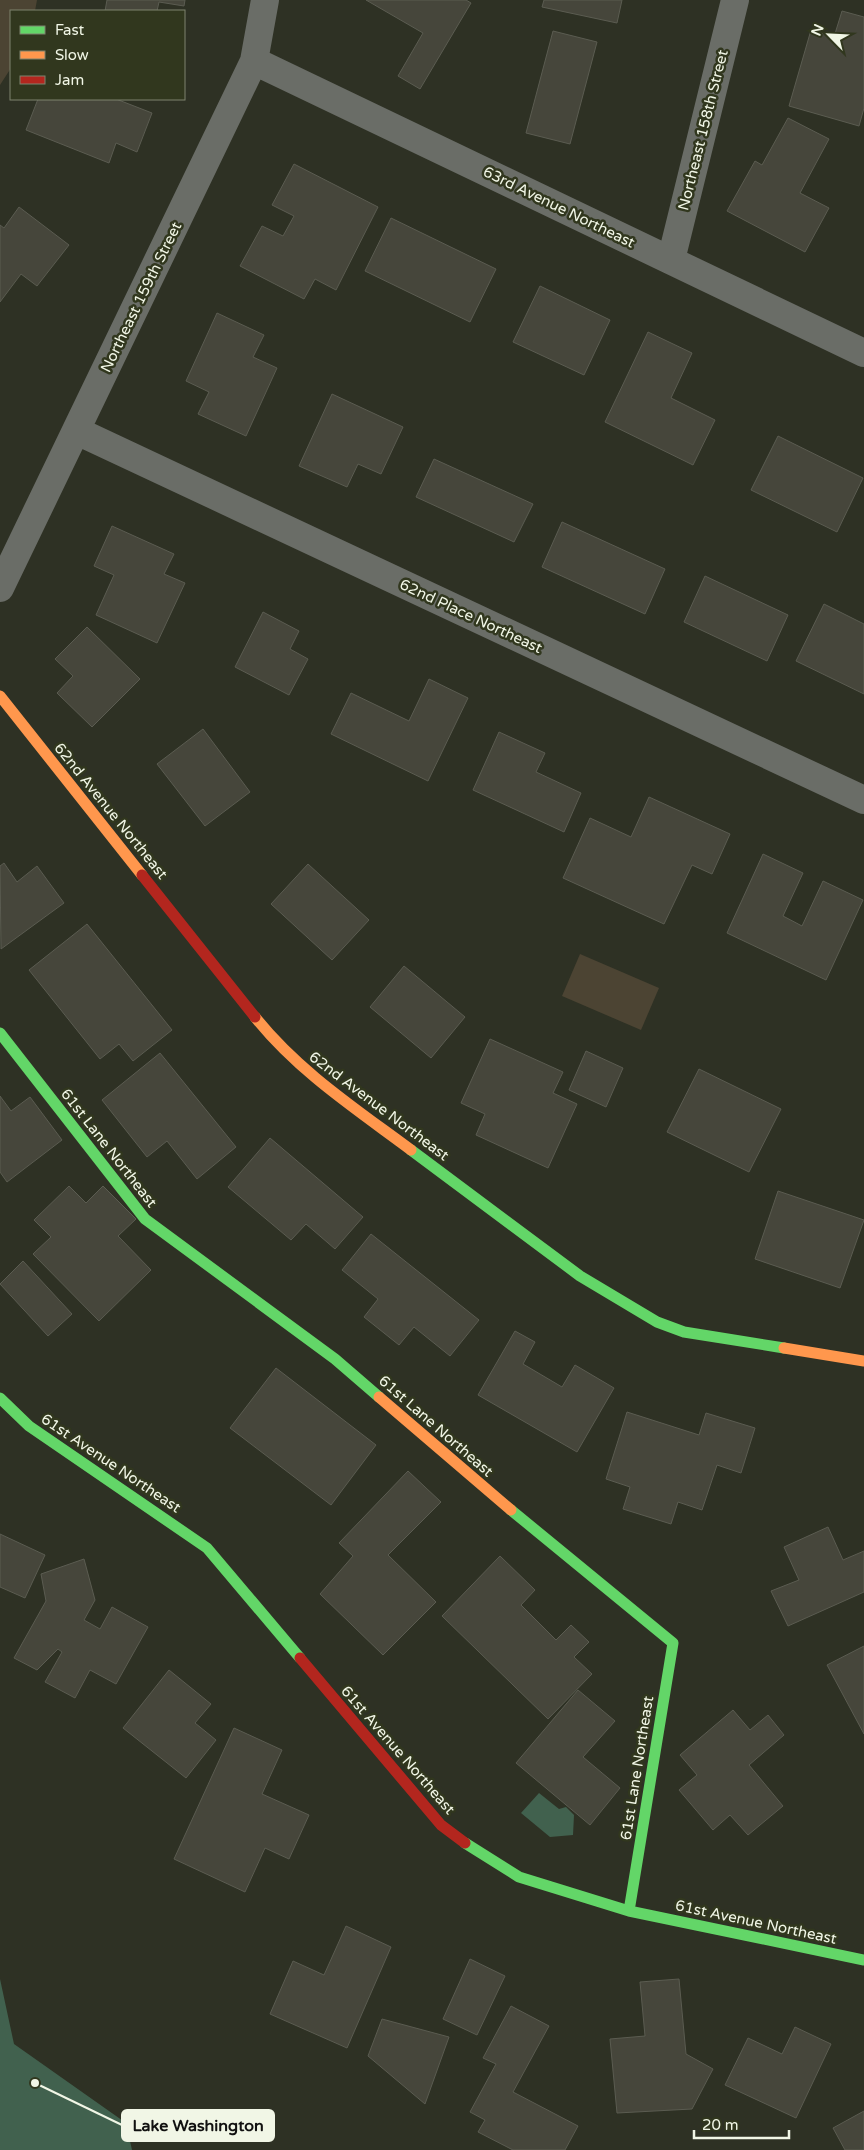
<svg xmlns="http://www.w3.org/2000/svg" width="864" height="2150" font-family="'Varela Round',sans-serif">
<rect width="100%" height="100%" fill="#2e3124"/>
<path fill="#4c4433" d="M0,0H37L35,11H11V68L0,85Z
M580,954L659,988L641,1030L562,996Z"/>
<path fill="#41614e" d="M539,1793L559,1809L566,1807L574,1815L573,1835L550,1837L521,1813Z
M0,1979L14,2044L126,2123L132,2150H0Z"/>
<path fill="#46463b" stroke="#5b5c51" d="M107,0H185L184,6L159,2L157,11H105Z
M366,0H466L471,3L420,89L398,76L423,33Z
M544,0H622L617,23L542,7Z
M842,11L864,17V108L859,126L789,106L811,30L834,37Z
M553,31L597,42L570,144L526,133Z
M38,99H116L152,113L137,152L116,143L109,163L26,130Z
M788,118L829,139L800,193L829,208L805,252L727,211L755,161L762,165Z
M294,164L378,207L336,290L315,279L304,299L240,266L262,226L283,236L294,216L272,205Z
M19,207L69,245L37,286L21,274L0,302V225L4,228Z
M391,218L496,269L470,322L365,271Z
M540,286L610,320L584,375L513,342Z
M217,313L264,335L253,357L277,368L246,436L198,414L209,392L186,381Z
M648,332L692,353L671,398L715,420L693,465L605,422Z
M332,394L403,427L381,474L358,464L347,487L299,466Z
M778,436L863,478L837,532L751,490Z
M434,459L533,504L514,542L416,497Z
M562,522L665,569L645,614L542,567Z
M112,526L174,554L164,574L185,583L157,643L96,615L114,575L94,566Z
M705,576L788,615L767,661L684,622Z
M824,604L864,624V694L796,661Z
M263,612L299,631L290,649L308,659L289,695L235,667Z
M87,627L140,679L92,727L57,693L73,676L55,659Z
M429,679L468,698L428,781L331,734L351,693L409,721Z
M203,729L250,792L205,826L157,764Z
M499,732L545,753L536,772L581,793L564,832L473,790Z
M649,797L730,834L712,874L692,865L664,924L563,878L590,818L631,837Z
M763,854L803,873L783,916L802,926L823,881L863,900L826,980L727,933Z
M4,863L17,882L37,866L64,903L1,949L0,866Z
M308,864L369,920L332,960L271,904Z
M87,924L172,1030L133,1061L119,1044L100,1059L29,970Z
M404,966L465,1017L431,1058L370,1007Z
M490,1039L563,1072L553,1093L577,1104L548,1168L476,1135L485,1114L461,1103Z
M586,1051L623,1068L606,1107L569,1090Z
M160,1053L236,1147L197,1179L167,1141L147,1157L102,1100Z
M699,1069L781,1109L749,1172L667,1132Z
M0,1096L11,1111L30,1097L62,1140L7,1182L0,1172Z
M270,1138L363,1217L335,1249L306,1224L291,1240L228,1187Z
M69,1186L86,1203L103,1186L136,1219L118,1236L151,1270L99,1321L33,1254L51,1237L34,1220Z
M778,1191L864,1220L840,1288L755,1259Z
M371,1234L479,1320L450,1356L414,1327L399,1345L364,1317L378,1299L342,1270Z
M23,1261L72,1314L48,1336L0,1284Z
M515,1331L535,1342L523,1364L562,1387L575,1365L614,1388L577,1452L478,1395Z
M276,1368L376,1445L331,1505L230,1428Z
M627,1412L699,1435L706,1413L755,1428L741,1473L717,1465L702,1510L678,1502L671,1524L623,1509L630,1487L606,1479Z
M408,1471L441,1502L388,1555L436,1602L383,1655L320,1594L353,1556L339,1543Z
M828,1527L843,1560L864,1551V1592L788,1626L771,1591L799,1580L784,1547Z
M0,1534L45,1555L25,1598L0,1587Z
M500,1556L535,1590L521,1605L556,1640L571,1625L589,1642L574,1657L592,1674L548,1719L442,1616Z
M84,1559L95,1600L84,1620L100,1629L112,1607L148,1627L116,1684L90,1670L75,1698L45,1682L62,1652L58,1649L37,1670L14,1658L46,1601L41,1574Z
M864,1646V1734L827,1665Z
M169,1670L211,1704L195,1723L216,1740L186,1778L123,1728Z
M578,1690L615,1721L583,1757L620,1788L590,1825L516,1763Z
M733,1710L750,1730L768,1715L784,1735L749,1765L783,1806L748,1835L730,1815L713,1830L679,1790L697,1775L680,1755Z
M234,1728L282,1750L262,1794L309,1815L289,1859L265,1848L245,1892L174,1859Z
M346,1926L391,1947L347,2048L270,2014L293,1961L324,1975Z
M470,1959L505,1976L477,2035L443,2019Z
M679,1979L686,2054L713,2069L692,2109L617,2113L610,2039L645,2036L640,1982Z
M511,2006L549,2026L513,2092L578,2126L565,2150H513L478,2132L485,2120L470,2112L496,2064L483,2058Z
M382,2019L449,2037L425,2104L368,2056Z
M795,2027L831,2044L796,2118L725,2085L748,2038L782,2054Z
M864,2111V2150H845L833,2128Z"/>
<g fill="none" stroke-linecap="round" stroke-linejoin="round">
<path stroke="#6a6d67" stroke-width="28" d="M254,61L864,353
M671,260L735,0
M77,431L864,800
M0,588L254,61L265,0"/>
<path stroke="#63d668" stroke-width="11" d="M0,1033L145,1219L335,1359L379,1397
M411,1150L580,1276L657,1322L684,1332L784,1348
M0,1398L29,1426L207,1548L300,1658
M511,1510L673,1643L629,1911
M465,1843L519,1877L629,1911L864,1960"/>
<path stroke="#ff974d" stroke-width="11" d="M0,696L142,875
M255,1017C298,1071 356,1109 411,1150
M784,1348L864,1361
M379,1397L511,1510"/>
<path stroke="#b3261e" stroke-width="11" d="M142,875L255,1017
M300,1658L441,1825L465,1843"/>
</g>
<g text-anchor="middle" stroke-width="5" stroke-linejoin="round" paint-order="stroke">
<g font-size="15" fill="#f1f6e6" stroke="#31371e">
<text transform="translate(703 130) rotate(-76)" y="5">Northeast 158th Street</text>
<text transform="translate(559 207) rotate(26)" y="5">63rd Avenue Northeast</text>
<text transform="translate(141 297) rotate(-64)" y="5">Northeast 159th Street</text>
<text transform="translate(471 616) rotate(25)" y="5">62nd Place Northeast</text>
<text transform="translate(111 811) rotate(51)" y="5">62nd Avenue Northeast</text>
<text transform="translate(379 1106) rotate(37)" y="5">62nd Avenue Northeast</text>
<text transform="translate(109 1148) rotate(52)" y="5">61st Lane Northeast</text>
<text transform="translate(436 1426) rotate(41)" y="5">61st Lane Northeast</text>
<text transform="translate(111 1463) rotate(34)" y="5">61st Avenue Northeast</text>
<text transform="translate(398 1750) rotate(49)" y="5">61st Avenue Northeast</text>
<text transform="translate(637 1768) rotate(-81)" y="5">61st Lane Northeast</text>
<text transform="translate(756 1922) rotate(12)" y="5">61st Avenue Northeast</text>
</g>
</g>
<path fill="none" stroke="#f1f6e6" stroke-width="2" d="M35 2083L122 2125"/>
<circle fill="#f1f6e6" stroke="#31371e" stroke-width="2" cx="35" cy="2083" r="5"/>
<rect fill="#f1f6e6" stroke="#f1f6e6" stroke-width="2" x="122" y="2110" width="152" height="31" rx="5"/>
<g font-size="16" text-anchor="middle" font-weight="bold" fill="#111">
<text x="198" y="2131">Lake Washington</text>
</g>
<rect x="10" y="10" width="175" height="90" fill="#31371e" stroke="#7e836e"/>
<rect x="20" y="26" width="25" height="8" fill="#63d668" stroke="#7e836e"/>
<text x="55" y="35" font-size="15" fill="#f1f6e6">Fast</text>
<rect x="20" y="51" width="25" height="8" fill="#ff974d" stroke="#7e836e"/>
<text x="55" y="60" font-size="15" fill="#f1f6e6">Slow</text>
<rect x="20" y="76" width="25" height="8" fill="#b3261e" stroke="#7e836e"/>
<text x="55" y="85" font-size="15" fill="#f1f6e6">Jam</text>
<g transform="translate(829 35) rotate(294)" stroke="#31371e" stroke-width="4" paint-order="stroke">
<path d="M0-4L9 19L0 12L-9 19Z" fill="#f1f6e6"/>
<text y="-8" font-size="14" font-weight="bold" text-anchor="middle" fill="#f1f6e6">N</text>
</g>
<path d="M694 2130v8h95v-8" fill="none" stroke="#f1f6e6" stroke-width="2.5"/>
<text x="702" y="2130" font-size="15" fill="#f1f6e6" stroke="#31371e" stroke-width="4" paint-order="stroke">20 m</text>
</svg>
